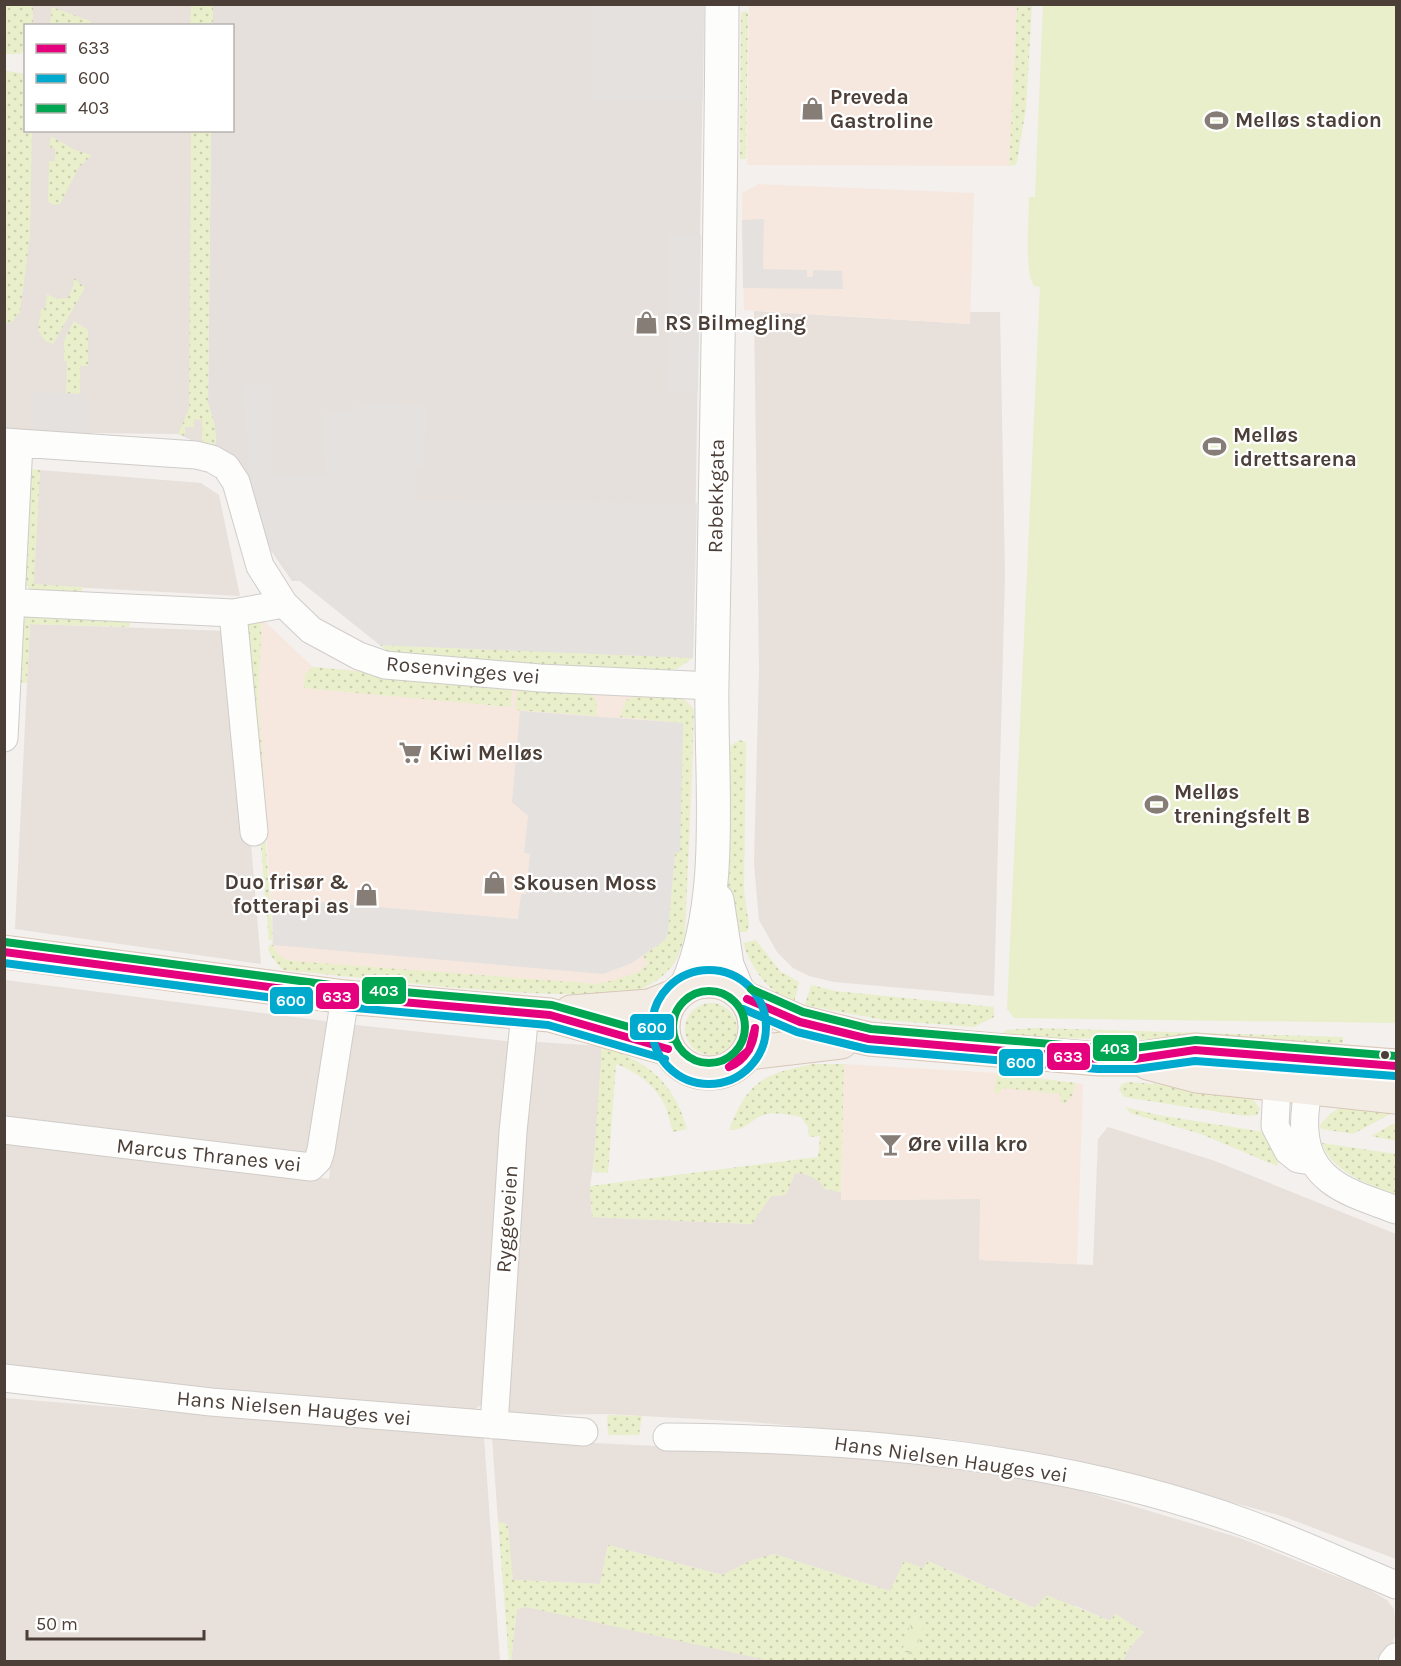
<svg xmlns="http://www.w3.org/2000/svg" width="1401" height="1666" font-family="Karla,sans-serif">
<defs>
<pattern id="grass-dots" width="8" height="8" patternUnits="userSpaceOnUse" patternTransform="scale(1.5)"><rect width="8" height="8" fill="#e9efcb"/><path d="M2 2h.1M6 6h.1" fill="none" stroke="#caceaf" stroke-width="1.8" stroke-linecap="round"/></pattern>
<pattern id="park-crowns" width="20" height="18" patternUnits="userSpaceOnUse" patternTransform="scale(1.5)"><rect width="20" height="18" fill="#e9efcb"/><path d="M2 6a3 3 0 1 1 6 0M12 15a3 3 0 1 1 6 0" fill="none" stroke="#caceaf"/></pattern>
</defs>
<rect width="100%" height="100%" fill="#f3f0ed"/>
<path fill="#e8e0da" d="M33,5H213V25L33,26Z
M5,71L25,74L26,130L211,131L202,445L178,434L5,432Z
M754,311L970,324V312H1000L1005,575L994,996L834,982L809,976L793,968L777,952L759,920L754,864L759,670Z
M40,470L201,483L219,495L240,596L33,585Z
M30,624L228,631L247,796L261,964L15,929Z
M5,980L325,1021L330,1026L315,1148L301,1162L5,1122Z
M346,1024L515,1042L483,1404L472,1411L444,1409L5,1369V1139L329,1179Z
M537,1042L602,1046L597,1140L590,1186L592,1217L751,1224L771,1196L786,1195L795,1173L805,1174L818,1179L825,1189L841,1192V1200L981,1199L980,1260L1093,1265L1098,1139L1108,1127L1215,1161L1396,1234V1559L1282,1516L1067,1458L949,1439L750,1422L607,1414L505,1415L530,1043Z
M4,1398L484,1437L500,1661H5Z
M492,1438L901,1458L1059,1484L1240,1538L1368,1589L1387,1600L1394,1609L1396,1632L1392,1645L1375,1661H1123L1127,1651L1144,1632L1115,1614L1110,1621L1076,1606L1035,1608L928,1561L923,1569L890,1591L774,1554L722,1575L608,1545L600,1584L512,1580L508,1525L498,1521Z
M526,1607L577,1616L775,1661L511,1662L517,1609Z"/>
<path fill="#f7e8df" d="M749,5H1017L1009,166L747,165Z
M759,184L974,193L970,324L744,310L742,193Z
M262,619L313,667L682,698L689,703L694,709L693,759L685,933L678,957L671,968L642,989L568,994L283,970L268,950L273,940L258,699Z
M844,1064L997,1073L1083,1084L1077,1264L979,1260L980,1199L841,1200Z"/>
<path fill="#e6e0dc" d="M213,5H704L693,658L380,645L300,581H292L263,539L214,447L216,441L214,423L208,403L211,131L232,130V26L213,25Z"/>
<path fill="url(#grass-dots)" d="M5,4L33,5V25L26,26L25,50L20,54H5Z
M191,5H213V25H190Z
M1017,5H1032L1026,108L1017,162L1015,165L1009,166Z
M52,7L90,21L92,25L50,24Z
M746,11L748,13L746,159H740L741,13Z
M5,71L25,74L26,130L32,131L30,236L20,312L11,323H5Z
M191,131H211L208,402C212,417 219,432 214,447L202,445V420L194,419V427H185V436L178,434L189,409Z
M51,136L75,150L92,155L79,167L60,204L55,205L48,202L49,161H55V148L49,147Z
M73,277L85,288L53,344L45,341L38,330L41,309H45L47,294L57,299L68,298L74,284Z
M74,321L88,330V366H80V395L66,393L67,361H64V340Z
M31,469L40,470L34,584L83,587L80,595L31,590L26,585Z
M27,615L130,618V627L30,624L27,683H21L23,624Z
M245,618L262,619L258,699L264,778L260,780Z
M380,645L693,658L677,669L646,672L393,656Z
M313,667L512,687L511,707L304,688L305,674Z
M517,687L587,691L596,699L597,716L515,710Z
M639,695L682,698L694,709L685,933C681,958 667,978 643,988C624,996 599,994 579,994C481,994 381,979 283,970C277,963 267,955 269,945H273C277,955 282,959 293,961L598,984L625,977L640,971L648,963L643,956L665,940L668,932L675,852H679L682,723L620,717L626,700Z
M739,740L746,742L744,891L749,925L747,932H739C718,896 726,791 729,747Z
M265,835L273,940L269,941L260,836Z
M756,940L780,971L799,982L794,1003C769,993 751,968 743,943Z
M811,985L835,991L994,1007V1017L974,1027L883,1020L805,1005Z
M685 1029a26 26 0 1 1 52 0a26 26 0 1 1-52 0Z
M1035,1028L1343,1037V1043L1000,1037L1006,1030Z
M602,1046C647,1061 674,1082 687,1129L673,1132C670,1124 669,1116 666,1108C657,1086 637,1072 616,1064L608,1173L593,1172Z
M813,1064H844L841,1192L825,1189C816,1177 809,1174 795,1173L786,1195L771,1196L752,1224L592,1217L590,1186L818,1157L820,1136L809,1137L808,1127L801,1117C789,1115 775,1111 763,1115C748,1121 748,1130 729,1130C748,1081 763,1074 813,1064Z
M997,1073L1076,1083L1072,1096L1065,1103H1060V1094L1003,1088L1000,1093H994Z
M1128,1082L1214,1088L1251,1096L1260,1109L1257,1115L1245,1116L1124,1097L1119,1089L1122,1084Z
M1343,1106L1394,1112L1353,1134L1322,1129L1319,1126L1331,1113Z
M1125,1107L1158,1115L1264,1132L1279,1159L1277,1166L1201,1134L1130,1113Z
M1393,1124L1396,1125V1141L1371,1136Z
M1322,1143L1396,1154V1195C1371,1185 1331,1172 1322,1143Z
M607,1415L642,1416L639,1435H608Z
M498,1521L508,1525L513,1580L600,1584L608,1545L722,1575L752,1560L774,1554L890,1591L904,1561L923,1568L928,1561L1034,1608L1047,1595L1110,1621L1115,1614L1144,1632L1127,1651L1123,1661L775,1662L526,1607L517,1609L511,1661H509Z"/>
<path fill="url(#park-crowns)" d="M912,1620L924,1624L914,1655L902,1651Z"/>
<path fill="#e9efcb" d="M1043,5H1396V1023L1014,1018L1007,1009L1040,287L1034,286C1024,272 1029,217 1029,197H1035Z"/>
<path fill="#e5e1de" d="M592,5H704L703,99L591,101Z
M764,219L763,269L807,270V277H813V270L842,271L843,289L743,288L742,220Z
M669,234L701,235L698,391L667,392Z
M244,385H272L273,475L326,474L324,412H356V404L426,405L425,468L416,469V501L697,503L693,658L380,645L300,581L263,539L249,473Z
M34,392L83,394V399H90L91,434L34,433Z
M520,711L683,723L680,852L675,853L668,932L665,940L632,963L603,974L273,945L272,901L284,899L518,919L521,894H526L530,854L524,853L528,816L512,802Z"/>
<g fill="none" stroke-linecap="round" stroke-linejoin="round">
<defs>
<path id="minor" d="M4,442L196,455L212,459L226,467L236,482L260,566L284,604L311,630L359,656L385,665L540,678L712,686
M4,602L233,613L284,604
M233,613L254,832
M4,738L19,443
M1288,1067L1277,1086L1275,1126L1288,1151L1298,1159L1311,1161
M1301,1068C1313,1099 1302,1104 1305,1132C1309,1185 1355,1194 1396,1210
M4,1130L311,1167L318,1160L321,1150L345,997
M4,1378L211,1402L584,1432
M494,1425L513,1132L525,1013
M667,1437C863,1439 1064,1456 1249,1524C1299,1542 1348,1565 1396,1585
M1392,1662L1396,1657"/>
<path id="tertiary" d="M717,900L727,965L737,989
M687,985C726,898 710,776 712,682C716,456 721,230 722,4"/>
<path id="primary" d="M4,952L345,997L550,1015L668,1049
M663 1027a46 46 0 1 1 92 0a46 46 0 1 1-92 0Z
M747,999L800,1022L869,1039L1099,1059H1135L1195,1050L1396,1066
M571,1012L649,1006L672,997
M748,1053L841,1042
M1148,1063L1197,1076L1396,1097"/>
</defs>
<use href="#minor" stroke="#d0ccc9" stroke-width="29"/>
<use href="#tertiary" stroke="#d0ccc9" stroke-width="35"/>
<use href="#primary" stroke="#d8c7b8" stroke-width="35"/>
<use href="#minor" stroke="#fdfdfc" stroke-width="27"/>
<use href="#tertiary" stroke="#fdfdfc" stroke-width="33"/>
<use href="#primary" stroke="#f2ece5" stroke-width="33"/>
<defs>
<path id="bus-1" d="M4,952L345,997L550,1015L668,1049
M747,999L800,1022L869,1039L1099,1059H1135L1195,1050L1396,1066
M729,1067L749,1050L755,1028
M729,1067C745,1061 754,1045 755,1028"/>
<path id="bus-2" d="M4,963L344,1007L548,1025L665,1059
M652 1027a57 57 0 1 1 114 0a57 57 0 1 1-114 0Z
M743,1009L797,1032L867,1049L1098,1069H1136L1195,1061L1395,1076"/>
<path id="bus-3" d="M5,942L346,987L552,1005L671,1039
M751,989L803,1012L871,1029L1099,1048H1134L1196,1040L1396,1056
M673 1027a36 36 0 1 1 72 0a36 36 0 1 1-72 0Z"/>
</defs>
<use href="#bus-1" stroke="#fff" stroke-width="12"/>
<use href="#bus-2" stroke="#fff" stroke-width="12"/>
<use href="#bus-3" stroke="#fff" stroke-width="12"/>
<use href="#bus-1" stroke="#e5007d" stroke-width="8"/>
<use href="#bus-2" stroke="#00a9ce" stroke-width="8"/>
<use href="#bus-3" stroke="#00a651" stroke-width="8"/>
</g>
<defs>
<symbol id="shop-bare" viewBox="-9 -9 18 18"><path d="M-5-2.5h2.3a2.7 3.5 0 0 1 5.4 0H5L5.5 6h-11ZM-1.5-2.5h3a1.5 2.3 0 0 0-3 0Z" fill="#867d77" stroke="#fff" stroke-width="2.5" paint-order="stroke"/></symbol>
<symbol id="stadium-bare" viewBox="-9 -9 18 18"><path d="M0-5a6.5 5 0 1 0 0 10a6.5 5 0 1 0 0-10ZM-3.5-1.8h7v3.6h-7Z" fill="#867d77" stroke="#fff" stroke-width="2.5" paint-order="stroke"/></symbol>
<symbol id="supermarket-bare" viewBox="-9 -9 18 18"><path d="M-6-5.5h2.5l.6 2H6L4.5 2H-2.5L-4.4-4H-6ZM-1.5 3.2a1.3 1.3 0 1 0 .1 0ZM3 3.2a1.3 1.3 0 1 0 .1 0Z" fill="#867d77" stroke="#fff" stroke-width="2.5" paint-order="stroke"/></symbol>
<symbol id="bar-bare" viewBox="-9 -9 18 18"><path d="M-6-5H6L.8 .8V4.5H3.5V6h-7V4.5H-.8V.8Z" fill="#867d77" stroke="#fff" stroke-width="2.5" paint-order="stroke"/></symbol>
</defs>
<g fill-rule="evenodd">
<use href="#shop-bare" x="796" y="92" width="33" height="33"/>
<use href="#stadium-bare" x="1200" y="104" width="33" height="33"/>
<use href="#shop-bare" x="630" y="306" width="33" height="33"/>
<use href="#stadium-bare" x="1198" y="430" width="33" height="33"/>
<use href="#supermarket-bare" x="394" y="736" width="33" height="33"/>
<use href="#stadium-bare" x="1140" y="788" width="33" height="33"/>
<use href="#shop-bare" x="478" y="866" width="33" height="33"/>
<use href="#shop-bare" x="350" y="878" width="33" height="33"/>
<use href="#bar-bare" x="874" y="1128" width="33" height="33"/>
</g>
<circle fill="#4c3f37" stroke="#fff" stroke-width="2" cx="1385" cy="1055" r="5"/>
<g text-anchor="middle" stroke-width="4.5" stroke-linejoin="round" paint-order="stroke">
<g font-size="21" font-weight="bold" fill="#4c3f37" stroke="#fff" text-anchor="start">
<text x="830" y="104">Preveda<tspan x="830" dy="24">Gastroline</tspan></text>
<text x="1235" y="127">Melløs stadion</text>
<text x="665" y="330">RS Bilmegling</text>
<text x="1233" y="442">Melløs<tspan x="1233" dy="24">idrettsarena</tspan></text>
<text x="429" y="760">Kiwi Melløs</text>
<text x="1174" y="799">Melløs<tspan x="1174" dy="24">treningsfelt B</tspan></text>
<text x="349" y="889" text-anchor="end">Duo frisør &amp;<tspan x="349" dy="24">fotterapi as</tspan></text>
<text x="513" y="890">Skousen Moss</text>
<text x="908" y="1151">Øre villa kro</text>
</g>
<g font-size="21" fill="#4c3f37" stroke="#fff">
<text transform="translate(716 496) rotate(-89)" y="7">Rabekkgata</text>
<text transform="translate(463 670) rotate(5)" y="7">Rosenvinges vei</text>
<text transform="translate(209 1155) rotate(6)" y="7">Marcus Thranes vei</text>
<text transform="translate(507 1219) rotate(-86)" y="7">Ryggeveien</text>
<text transform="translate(294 1408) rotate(5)" y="7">Hans Nielsen Hauges vei</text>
<text transform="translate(951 1459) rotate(8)" y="7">Hans Nielsen Hauges vei</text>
</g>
</g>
<g stroke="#fff" stroke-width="2">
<rect x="361" y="976" width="46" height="29" rx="6" fill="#00a651"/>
<rect x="315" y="982" width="45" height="28" rx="6" fill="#e5007d"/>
<rect x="269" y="986" width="45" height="29" rx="6" fill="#00a9ce"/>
<rect x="629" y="1013" width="46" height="28" rx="6" fill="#00a9ce"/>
<rect x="1092" y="1034" width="46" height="28" rx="6" fill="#00a651"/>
<rect x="1046" y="1042" width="45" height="29" rx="6" fill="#e5007d"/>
<rect x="998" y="1048" width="46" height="29" rx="6" fill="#00a9ce"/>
</g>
<g font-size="16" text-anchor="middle" font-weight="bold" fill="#fff">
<text x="384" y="996">403</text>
<text x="337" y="1002">633</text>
<text x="291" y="1006">600</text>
<text x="652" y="1033">600</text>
<text x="1115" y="1054">403</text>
<text x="1068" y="1062">633</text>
<text x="1021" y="1068">600</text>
</g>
<rect width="1401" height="1666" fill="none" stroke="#4c3f37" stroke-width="12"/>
<rect x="24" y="24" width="210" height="108" fill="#ffffff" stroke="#b7b2af" stroke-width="1.5"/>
<rect x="36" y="44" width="30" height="9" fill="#e5007d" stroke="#b7b2af" stroke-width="1.5"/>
<text x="78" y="54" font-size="18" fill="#4c3f37">633</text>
<rect x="36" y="74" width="30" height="9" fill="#00a9ce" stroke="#b7b2af" stroke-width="1.5"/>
<text x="78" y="84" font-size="18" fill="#4c3f37">600</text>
<rect x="36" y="104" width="30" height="9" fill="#00a651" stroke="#b7b2af" stroke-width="1.5"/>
<text x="78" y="114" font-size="18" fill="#4c3f37">403</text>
<path d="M27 1630v9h177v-9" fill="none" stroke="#4c3f37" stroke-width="3"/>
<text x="36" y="1630" font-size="18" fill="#4c3f37" stroke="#ffffff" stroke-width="4.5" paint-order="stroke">50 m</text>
</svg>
